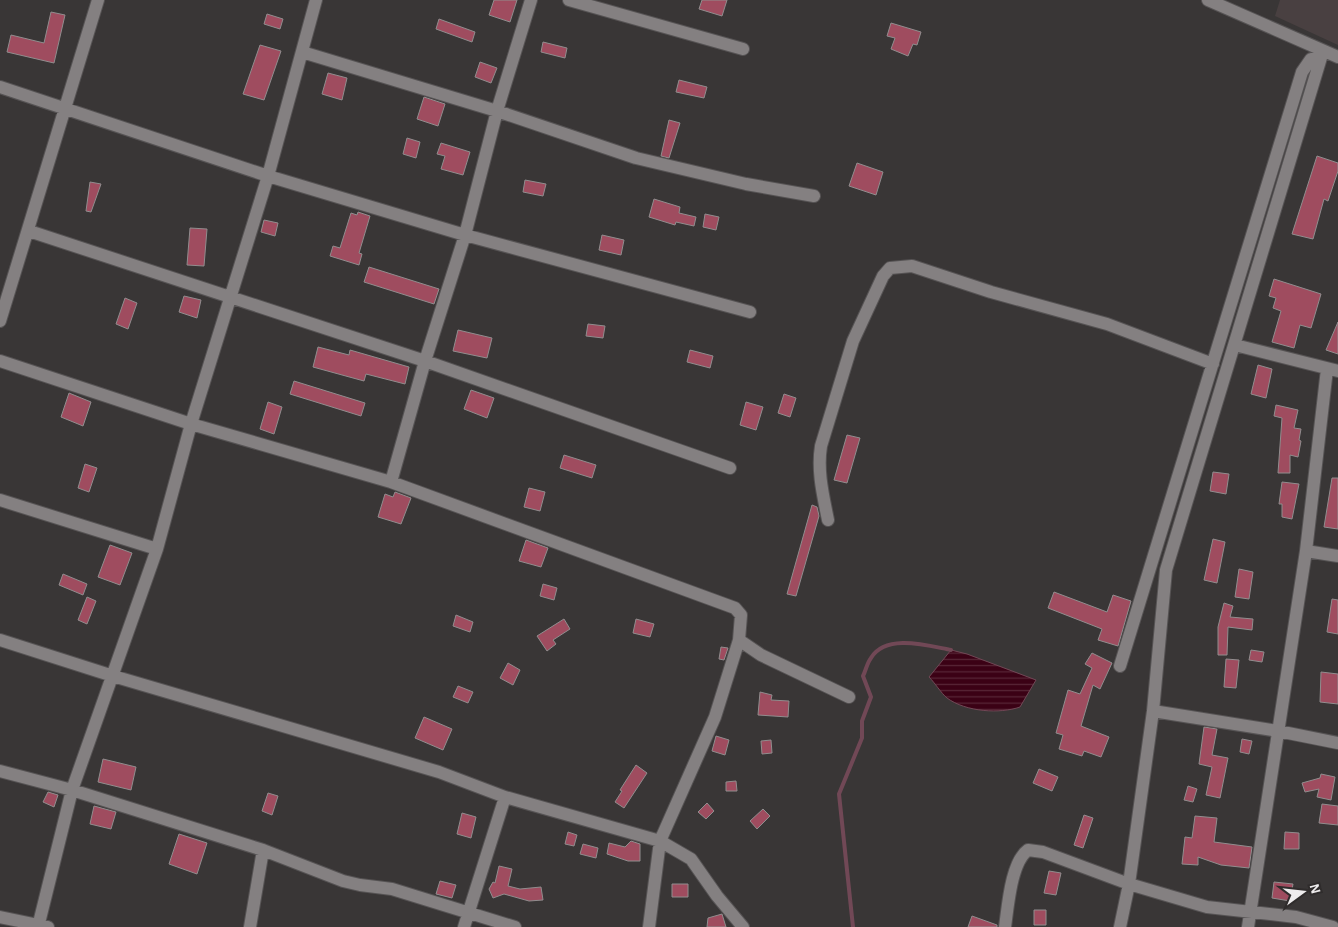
<svg xmlns="http://www.w3.org/2000/svg" width="1338" height="927" font-family="'Alegreya Sans',sans-serif">
<defs>
<pattern id="water-rules" width="6" height="5" patternUnits="userSpaceOnUse" patternTransform="scale(1.25)"><rect width="6" height="5" fill="#3b0115"/><path d="M0 2.5h6" fill="none" stroke="#582637"/></pattern>
</defs>
<rect width="100%" height="100%" fill="#393636"/>
<path fill="#494041" d="M1280,0H1338V45L1275,16Z"/>
<path fill="url(#water-rules)" stroke="#714856" d="M951,650L967,654L1036,680L1020,707C1000,714 966,712 947,698C941,693 935,683 929,677Z"/>
<g fill="none" stroke-linecap="round" stroke-linejoin="round">
<path stroke="#714856" stroke-width="4" d="M853,927L839,794L862,738V721L871,697L863,676C866,670 867,663 871,658C886,633 929,646 951,650"/>
</g>
<path fill="#9f4c5f" stroke="#918d8e" d="M494,0H517L510,22L489,15Z
M702,0H727L722,16L699,9Z
M51,12L65,15L54,63L7,52L11,35L44,43Z
M267,14L283,19L280,29L264,24Z
M439,19L475,32L472,42L436,29Z
M891,23L921,32L917,45L913,44L908,56L891,49L895,38L887,36Z
M543,42L567,48L565,58L541,52Z
M260,45L281,51L264,100L243,94Z
M480,62L497,68L491,83L475,77Z
M328,73L347,78L342,100L322,94Z
M679,80L707,87L704,98L676,92Z
M424,97L445,104L438,126L417,119Z
M669,120L680,123L669,158L661,156Z
M407,138L420,142L416,158L403,154Z
M441,143L470,152L463,175L441,169L445,156L437,154Z
M1317,156L1338,163V171L1328,201L1324,199L1313,239L1292,234Z
M857,163L883,172L876,195L849,186Z
M525,180L546,184L543,196L523,192Z
M90,182L101,184L91,212L86,211Z
M654,199L680,207L679,213L696,217L694,226L676,222L675,225L649,217Z
M358,212L370,216L359,253L362,254L359,265L330,256L333,246L340,248L351,213L357,215Z
M705,214L719,217L716,230L703,227Z
M264,220L278,223L275,236L261,232Z
M190,228L207,229L204,266L187,265Z
M602,235L624,240L621,255L599,250Z
M369,267L439,289L434,304L364,282Z
M1274,279L1321,294L1311,328L1300,325L1294,348L1272,342L1281,311L1273,308L1276,298L1269,296Z
M184,296L201,300L197,318L179,312Z
M125,298L137,303L128,329L116,324Z
M1338,322V354L1326,350Z
M588,324L605,326L603,338L586,336Z
M458,330L492,338L487,358L453,351Z
M318,347L349,355L350,350L409,367L405,384L366,374L364,381L313,367Z
M690,350L713,356L710,368L687,362Z
M1258,365L1272,369L1266,398L1251,394Z
M294,381L365,403L361,416L290,394Z
M471,390L494,398L487,418L464,409Z
M69,393L91,402L83,426L61,417Z
M784,394L796,398L790,417L778,413Z
M268,402L282,407L274,434L260,429Z
M746,402L763,407L756,430L740,425Z
M1276,405L1298,410L1294,428L1301,429L1299,440L1301,441L1298,457L1290,455V473H1278L1282,418L1274,416Z
M847,435L860,438L847,483L834,480Z
M564,455L596,465L592,478L560,468Z
M85,464L97,468L89,492L78,488Z
M1213,472L1229,474L1226,494L1210,491Z
M1332,478H1338V529L1324,527Z
M1282,482L1299,484L1292,519L1282,517V504H1279Z
M529,488L545,492L540,511L524,507Z
M395,492L411,498L401,524L378,517L385,494L393,497Z
M812,505L817,507L819,516L796,596L787,594Z
M1213,539L1225,542L1217,583L1204,580Z
M526,540L548,548L541,567L519,561Z
M110,545L132,553L120,585L98,577Z
M1239,569L1253,572L1249,599L1235,597Z
M63,574L87,584L83,595L59,585Z
M543,584L557,588L554,600L540,596Z
M1054,592L1107,612L1113,595L1131,601L1118,646L1098,640L1102,629L1048,608Z
M87,597L96,601L87,624L78,620Z
M1332,599L1338,600V634L1327,632Z
M1224,603L1233,606L1230,617L1253,619L1252,630L1228,627L1227,655H1218V627Z
M456,615L473,622L470,632L453,626Z
M564,619L570,629L553,640L556,644L547,651L537,636Z
M636,619L654,624L650,637L633,633Z
M721,647L728,648L724,660L719,659Z
M1251,650L1264,652L1262,662L1249,660Z
M1092,653L1112,663L1100,689L1093,685L1081,726L1109,737L1101,757L1084,751L1082,756L1059,749L1063,735L1056,733L1068,690L1080,694L1092,668L1085,664Z
M1226,659L1239,660L1236,688L1224,687Z
M508,663L520,670L513,685L500,678Z
M1321,672L1338,674V704L1320,702Z
M458,686L473,692L468,703L453,697Z
M760,692L772,695L771,700L789,701L788,717L758,715Z
M424,717L452,729L443,750L415,738Z
M1204,727L1217,729L1212,755L1228,758L1220,798L1206,795L1212,767L1199,764Z
M716,736L729,740L725,755L712,751Z
M1242,739L1252,741L1249,754L1240,752Z
M771,740L772,753L762,754L761,741Z
M103,759L136,767L131,790L98,782Z
M636,765L647,773L624,808L615,802L622,791L620,790Z
M1039,769L1058,777L1052,791L1033,783Z
M1321,774L1335,777L1331,800L1317,797L1319,789L1305,792L1302,783L1320,778Z
M736,781L737,791H726V782Z
M1188,786L1197,789L1193,802L1184,800Z
M48,792L58,795L54,807L43,802Z
M268,793L278,796L272,815L262,811Z
M707,803L714,811L706,819L698,812Z
M1322,804L1338,806V825L1319,823Z
M94,806L116,812L111,829L90,824Z
M763,809L770,816L757,829L750,821Z
M462,813L476,817L471,838L457,834Z
M1084,815L1093,818L1083,848L1074,845Z
M1195,816L1217,818L1214,842L1252,847L1249,868L1221,865L1198,857V865L1182,864L1185,837L1192,838Z
M568,832L577,835L574,846L565,844Z
M1285,832L1299,833V849H1284Z
M179,834L207,843L197,874L169,864Z
M631,841L640,844V861H628L607,854L609,843L625,847Z
M583,844L598,848L596,858L580,854Z
M499,866L512,869L508,886L520,889L541,887L543,900L529,901L504,894L493,898L489,889L493,882L495,883Z
M1049,871L1061,873L1056,895L1044,893Z
M440,881L456,885L452,898L436,894Z
M1274,882L1293,884L1290,901L1272,898Z
M672,884H688V897H672Z
M1034,910H1046V925H1034Z
M722,914L726,927H707L708,918Z
M972,916L997,925V927H968Z"/>
<g fill="none" stroke-linecap="round" stroke-linejoin="round">
<defs>
<path id="minor" d="M569,0L743,49
M1208,0L1338,57
M302,52L497,111L636,158L746,184L814,196
M0,87L268,176L465,235L750,312
M29,231L425,361L730,468
M0,321L98,0
M1235,345L1338,371
M0,361L191,424L391,482L735,608L741,615L739,640L715,717L660,841L649,927
M391,482L425,361L465,235L497,111L531,0
M0,500L157,549
M828,520C823,495 817,471 821,446L853,341L883,276L890,268L912,266L991,292L1107,324L1213,364
M1306,551L1338,556
M0,640L113,676L439,772L505,797L660,841L691,859L717,896L743,927
M739,640L761,655L849,697
M1120,666L1302,72L1311,59H1320
M1153,711L1278,731L1338,743
M0,771L72,790L263,850L343,881L360,885L392,889L515,927
M0,917L48,927
M38,927L72,790L157,549L191,424L268,176L316,0
M250,927L263,850
M464,927L505,797
M1005,927C1008,906 1011,862 1028,850L1043,852L1129,884L1207,907L1296,917L1333,927
M1120,927L1129,884L1153,711L1166,570L1323,51
M1248,927L1306,551L1327,369"/>
</defs>
<use href="#minor" stroke="#565354" stroke-width="14"/>
<use href="#minor" stroke="#848081" stroke-width="12"/>
</g>
<g transform="translate(1303 892) rotate(75)" stroke="#2f2c2c" stroke-width="4" paint-order="stroke">
<path d="M0-4L9 19L0 12L-9 19Z" fill="#eeeced"/>
<text y="-8" font-size="14" font-weight="bold" text-anchor="middle" fill="#eeeced">N</text>
</g>
</svg>
